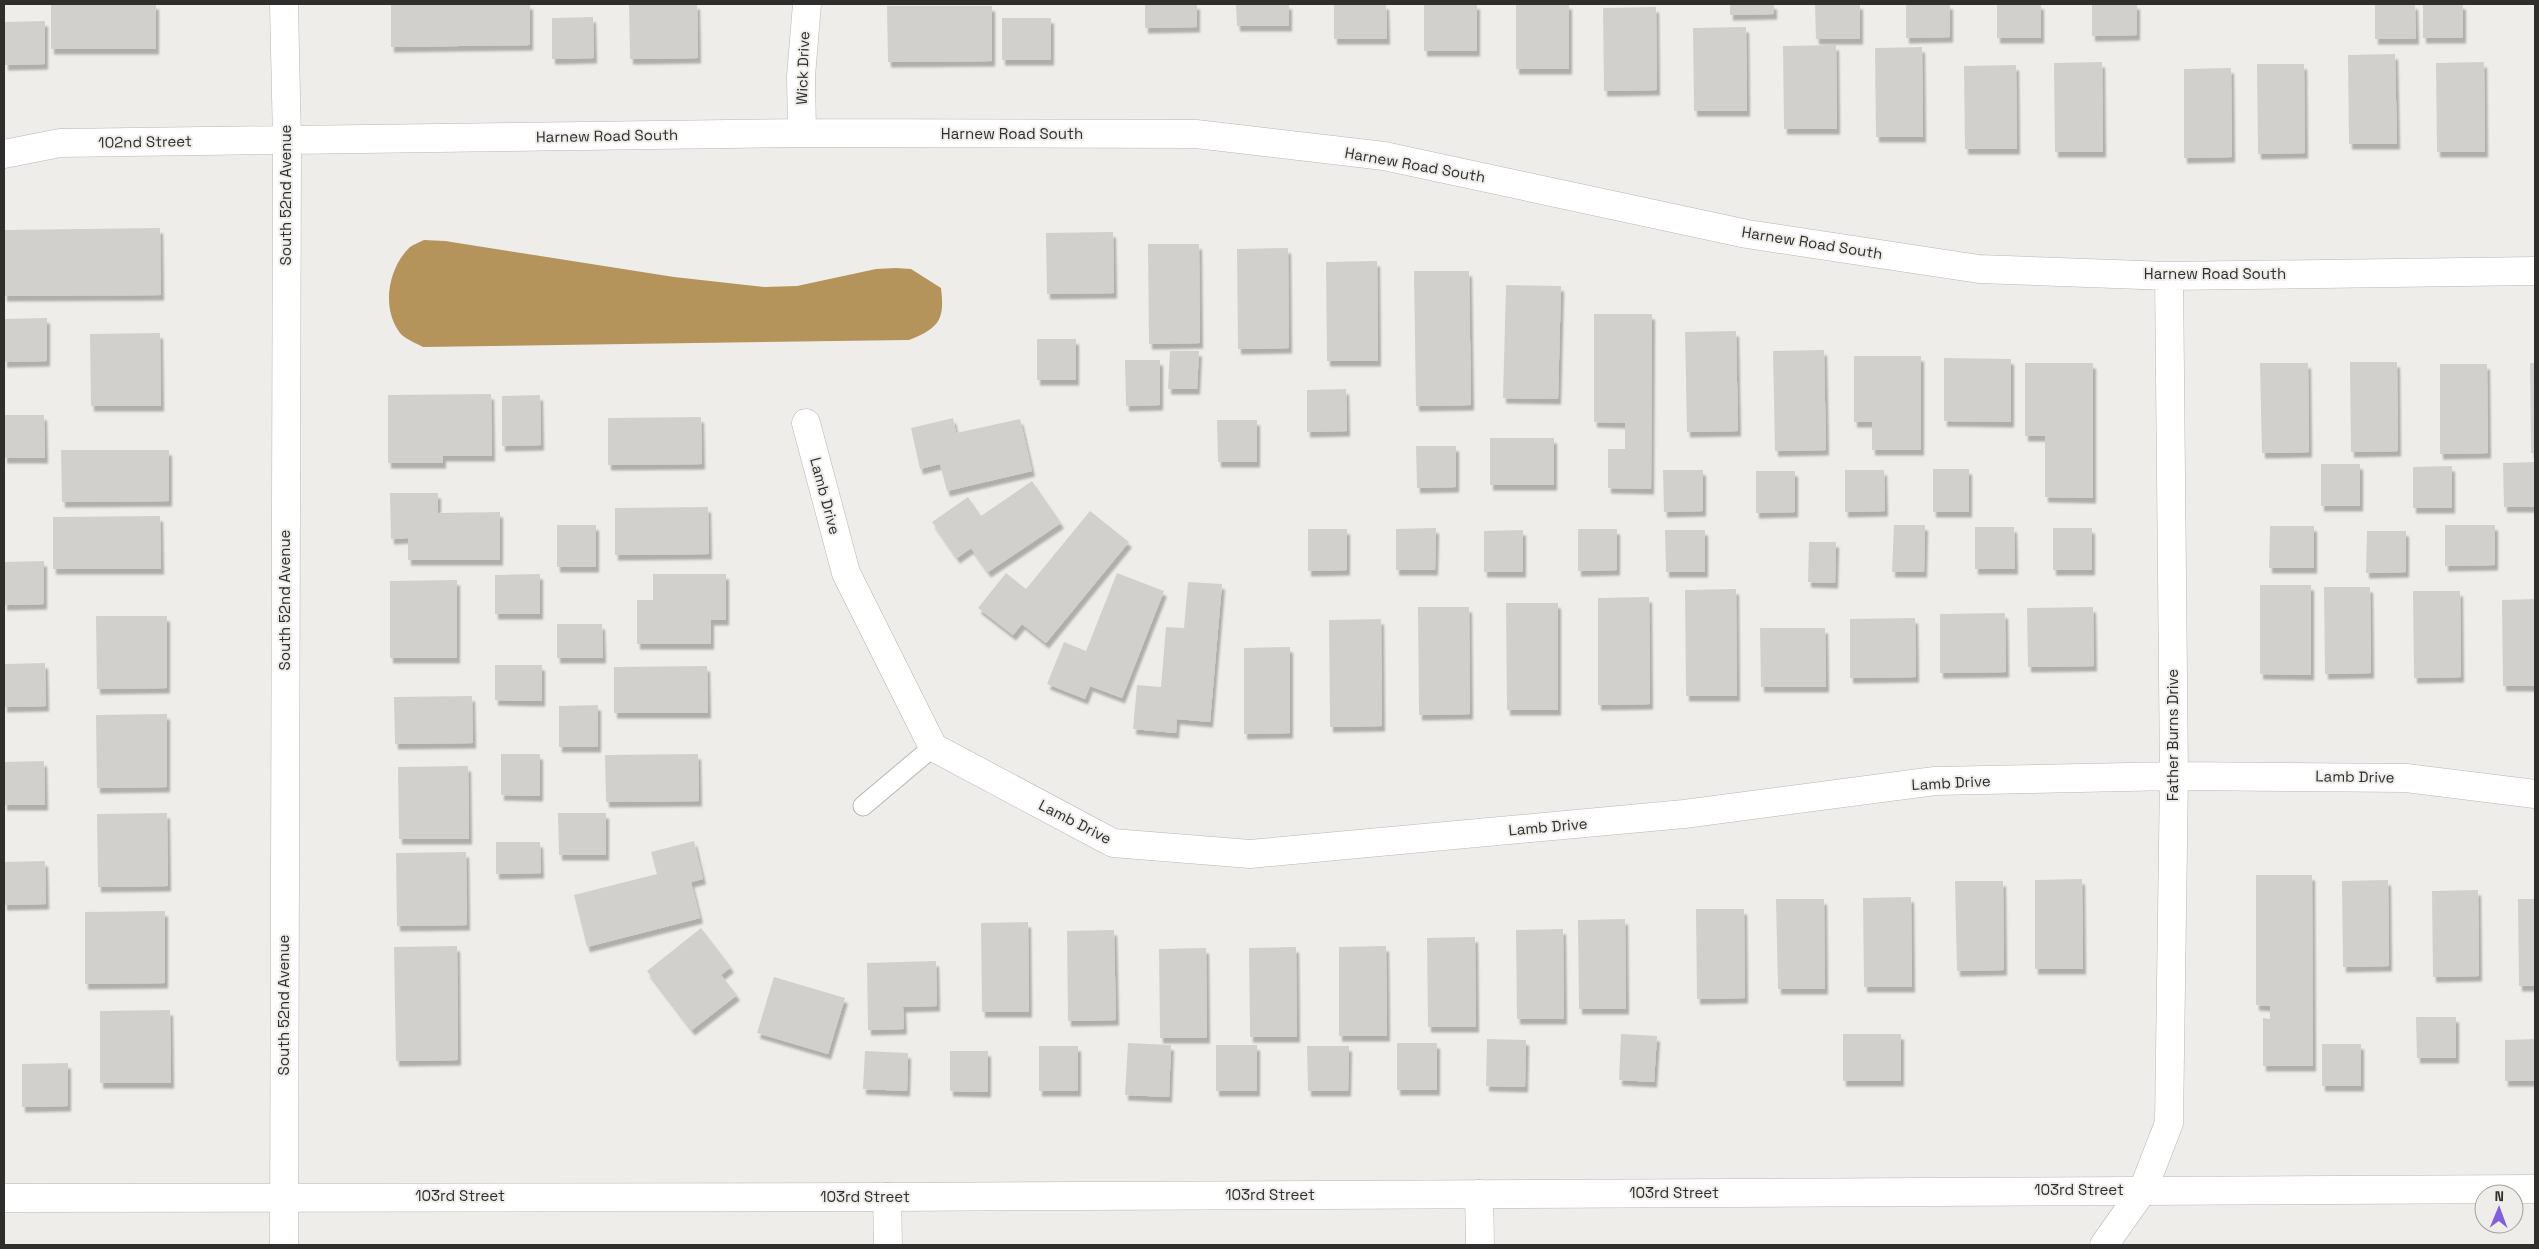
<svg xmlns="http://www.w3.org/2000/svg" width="2539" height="1249" font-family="'Space Grotesk',sans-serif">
<defs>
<filter id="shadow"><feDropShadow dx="3" dy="5.5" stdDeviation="1" flood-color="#0004"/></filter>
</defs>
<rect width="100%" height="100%" fill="#efede9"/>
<path fill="#b4945b" d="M424,240L445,241L674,277L764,287L797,286L876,269L896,268L911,269L941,288C945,320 939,328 909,340L423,347C416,343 405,339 400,333C381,308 388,268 410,247C414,244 420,242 424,240Z"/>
<path fill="#d2d0cc" filter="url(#shadow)" d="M51,4H156V49H51Z
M391,4H530V45L391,47Z
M629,4H697L698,58L630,59Z
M1145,4H1197V27L1145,28Z
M1236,4H1289V26H1237Z
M1334,4H1386L1387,39H1334Z
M1424,4H1477V51H1424Z
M1516,4H1569V69H1516Z
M1730,4H1774V14L1730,15Z
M1815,4H1860V39H1816Z
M1906,4H1950V37L1906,38Z
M1997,4H2041V38H1997Z
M2092,4H2137V35L2092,36Z
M2375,4H2415L2416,39H2375Z
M2423,4H2463V38H2423Z
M887,6H992V61L888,62Z
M1656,7L1657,90L1604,91L1603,8Z
M593,17L594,58L552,59V18Z
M1002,18H1051V60H1002Z
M45,21V64L5,65V22Z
M1746,27L1747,111H1694L1693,28Z
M1836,45L1837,129H1784L1783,46Z
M1922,47L1923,137H1876L1875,48Z
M2395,54L2397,144H2349L2348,55Z
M2102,62L2103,152H2055L2054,63Z
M2484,62L2485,152H2437L2436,63Z
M2257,64H2304L2305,153L2258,154Z
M2016,65L2017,149H1965L1964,66Z
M2231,68L2232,157L2184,158V69Z
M160,228L161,295L4,296V230Z
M1113,232L1114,293L1047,294L1046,233Z
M1148,244H1199L1200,343L1149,344Z
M1288,248L1289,348L1238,349L1237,249Z
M1377,261L1378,361H1327L1326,262Z
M1414,271H1469L1471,405L1416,406Z
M1506,285L1561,286L1558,399L1503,398Z
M1594,314H1652L1651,489L1608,488V449H1625V423L1594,422Z
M47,318V361L4,362V319Z
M1736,331L1738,431L1687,432L1685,332Z
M160,333L161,406H91L90,334Z
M1037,339H1076V380H1037Z
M1824,350L1826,450L1775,451L1773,351Z
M1170,351H1199L1197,389H1168Z
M1854,356H1921V450H1872V422H1854Z
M1944,358L2011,359V422L1944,421Z
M1125,360H1160V405L1126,406Z
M2350,362H2397L2398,451L2351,452Z
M2025,363H2093V498L2045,497V436H2025Z
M2260,363H2308L2309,452L2262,453Z
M2530,363H2535V453H2531Z
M2440,364H2487L2488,453L2440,454Z
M1346,389L1347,431L1307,432V390Z
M491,394L492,456H443V463H388V395Z
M540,395L541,445L502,446V396Z
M4,415H44L45,458H4Z
M701,417L702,464L608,465V418Z
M953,418L956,433L1020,419L1032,471L947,491L940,464L920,469L911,428Z
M1217,420H1257V462H1218Z
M1490,438H1554V485H1490Z
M1416,446H1456V487L1417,488Z
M61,450H169V501L62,502Z
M2535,462V507H2504L2503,463Z
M2321,464H2360V506H2321Z
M2452,466V508H2413V467Z
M1933,469H1969V512H1933Z
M1663,470H1703V511L1664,512Z
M1845,470H1884L1885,511L1845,512Z
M1756,471H1795V512L1756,513Z
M1032,481L1061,523L988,572L971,548L957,558L932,522L968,497L981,516Z
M390,493H438V513L500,512V560H408V538L391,539Z
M708,507L709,554L615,555V508Z
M1090,511L1129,542L1046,643L1022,624L1013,635L978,608L1006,573L1026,589Z
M160,516L161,569H53V517Z
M557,525H596V567H557Z
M1894,525H1925L1924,572H1892Z
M2445,525H2495V565L2445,566Z
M2270,526H2314V568H2269Z
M1975,527H2014L2015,569H1975Z
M1436,528L1435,570H1396V529Z
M2053,528H2092V570H2053Z
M1308,529H1347V570L1308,571Z
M1578,529H1617V570L1578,571Z
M1523,530V572H1484V531Z
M1665,530H1705V572H1666Z
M2367,531H2406V572L2366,573Z
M1809,542H1836L1835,583L1808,582Z
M44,561V604L4,605V562Z
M1117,573L1164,591L1122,698L1090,686L1085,699L1047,684L1064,642L1086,651Z
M540,574V614H495V575Z
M653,574H726V620H711V644H637V600H653Z
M457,580V658H390V581Z
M1188,582L1222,584L1210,722L1177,719L1176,733L1133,729L1137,685L1161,687L1166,627L1184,628Z
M2260,585H2311V675L2260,674Z
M2324,587H2370L2371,673L2325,674Z
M1736,589L1737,696H1686L1685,590Z
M2413,591H2460L2461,677L2414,678Z
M1649,597L1650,704L1598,705V598Z
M2535,599V686H2503L2502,600Z
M1506,603H1558V710H1507Z
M1418,607H1469L1470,714L1419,715Z
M2093,607L2094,666L2028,667L2027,608Z
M2005,613L2006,672L1940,673V614Z
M96,616H167V688L97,689Z
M1915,618L1916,677L1850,678V619Z
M1381,619L1382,726L1330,727L1329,620Z
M557,624H602L603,658H557Z
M1760,628H1825L1826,687H1761Z
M1290,647V733L1244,734V648Z
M45,663L46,706L4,707V664Z
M495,665H542V701L495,700Z
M707,666L708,713H614V667Z
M472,696L473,743L395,744L394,697Z
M598,705V747H559V706Z
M167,714V787L97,788L96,715Z
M501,754H540V796L501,795Z
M698,754L699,801L606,802L605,755Z
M44,761L45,805H4V762Z
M468,766L469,839H399L398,767Z
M167,813L168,886L98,887L97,814Z
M558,813H606V855H559Z
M694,841L703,879L691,882L700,918L587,947L574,895L657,874L651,852Z
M496,842H540L541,873L496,874Z
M466,852L467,925L397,926L396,853Z
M45,861L46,904L4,905V862Z
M2256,875H2312L2313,1066H2263V1018L2270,1019V1006L2256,1005Z
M2082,879L2083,969H2035V880Z
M2388,880L2389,966L2343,967L2342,881Z
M1955,881H2003L2004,970L1957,971Z
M2478,890L2479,976L2433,977L2432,891Z
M1911,897L1912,987H1864L1863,898Z
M1776,899H1824L1825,989H1778Z
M2518,899H2535V986H2519Z
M1696,909H1744L1745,998L1697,999Z
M165,911V983L85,984V912Z
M1625,919L1626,1009H1579L1578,920Z
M1028,922L1029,1012H982L981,923Z
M701,928L731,967L721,975L737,995L692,1030L647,971Z
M1563,929L1564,1019H1517L1516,930Z
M1114,930L1116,1020L1068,1021L1067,931Z
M1475,937L1476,1027H1428L1427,938Z
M457,946L458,1060L396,1061L394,947Z
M1386,946L1387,1036H1339V947Z
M1296,947L1297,1037H1250L1249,948Z
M1206,948L1207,1038H1160L1159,949Z
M936,961L937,1006L903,1007L904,1029L868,1030L867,963Z
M774,977L845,998L828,1054L757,1033Z
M170,1010L171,1083H100V1011Z
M2416,1017H2456V1058H2417Z
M1621,1034L1657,1036L1654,1082L1619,1080Z
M1843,1034H1901V1081H1843Z
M1487,1039L1526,1040L1525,1087L1486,1086Z
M2535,1039V1081H2505V1040Z
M1128,1043L1171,1045L1169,1097L1125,1095Z
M1397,1043H1437V1090H1397Z
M2322,1044H2361V1086H2322Z
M1216,1045H1257V1091H1216Z
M1039,1046H1078V1091H1039Z
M1307,1046H1349L1348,1091H1308Z
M865,1051L908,1053L907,1091L863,1089Z
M950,1051H988V1092L950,1091Z
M68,1063V1106L22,1107V1064Z"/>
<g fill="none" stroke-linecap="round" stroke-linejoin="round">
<defs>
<path id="lane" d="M863,806L933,747"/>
<path id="street" d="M284,4L287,140L284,1245
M802,133L801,76L807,4
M4,154L60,143L802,133L1196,134L1384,156L1747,234L1979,269L2169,276L2535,271
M806,423L846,573L933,747L1113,843L1250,854L1684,814L1935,781L2174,776L2406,778L2535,794
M1479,1194L1480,1245
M887,1197L888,1245
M2104,1245L2143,1190L2169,1123L2174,776L2169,276"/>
<path id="secondary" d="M4,1198L887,1197L2535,1189"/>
</defs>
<use href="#lane" stroke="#b8b6b2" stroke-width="21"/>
<use href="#street" stroke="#b8b6b2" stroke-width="29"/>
<use href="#secondary" stroke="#b8b6b2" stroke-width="29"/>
<use href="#lane" stroke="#fff" stroke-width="19"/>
<use href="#street" stroke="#fff" stroke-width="28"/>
<use href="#secondary" stroke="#fff" stroke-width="28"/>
</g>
<g text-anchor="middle" stroke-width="4" stroke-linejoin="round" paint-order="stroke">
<g font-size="15" fill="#2f2e2c" stroke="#efede9">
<text transform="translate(803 68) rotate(-88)" y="5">Wick Drive</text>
<text x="1012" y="139">Harnew Road South</text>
<text transform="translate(607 136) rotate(-1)" y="5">Harnew Road South</text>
<text transform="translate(145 142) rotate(-1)" y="5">102nd Street</text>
<text transform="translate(1415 165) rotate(10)" y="5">Harnew Road South</text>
<text transform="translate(286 195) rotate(-90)" y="5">South 52nd Avenue</text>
<text transform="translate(1812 243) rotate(9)" y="5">Harnew Road South</text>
<text x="2215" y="279">Harnew Road South</text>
<text transform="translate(825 496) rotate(75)" y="5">Lamb Drive</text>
<text transform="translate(285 600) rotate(-90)" y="5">South 52nd Avenue</text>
<text transform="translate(2173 735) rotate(-90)" y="5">Father Burns Drive</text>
<text transform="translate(2355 777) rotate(1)" y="5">Lamb Drive</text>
<text transform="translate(1951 783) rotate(-3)" y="5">Lamb Drive</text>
<text transform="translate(1075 822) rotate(27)" y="5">Lamb Drive</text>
<text transform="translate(1548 827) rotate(-5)" y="5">Lamb Drive</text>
<text transform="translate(284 1005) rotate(-90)" y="5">South 52nd Avenue</text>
<text x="2079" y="1195">103rd Street</text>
<text x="1674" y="1198">103rd Street</text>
<text x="1270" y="1200">103rd Street</text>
<text x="460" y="1201">103rd Street</text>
<text x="865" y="1202">103rd Street</text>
</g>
</g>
<rect width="2539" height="1249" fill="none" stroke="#2f2e2c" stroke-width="10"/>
<g transform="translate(2499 1209) rotate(1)"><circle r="24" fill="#efede9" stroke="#a2a19d"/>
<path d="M0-4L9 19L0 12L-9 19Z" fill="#835fd9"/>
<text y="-8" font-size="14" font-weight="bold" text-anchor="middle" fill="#2f2e2c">N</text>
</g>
</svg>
